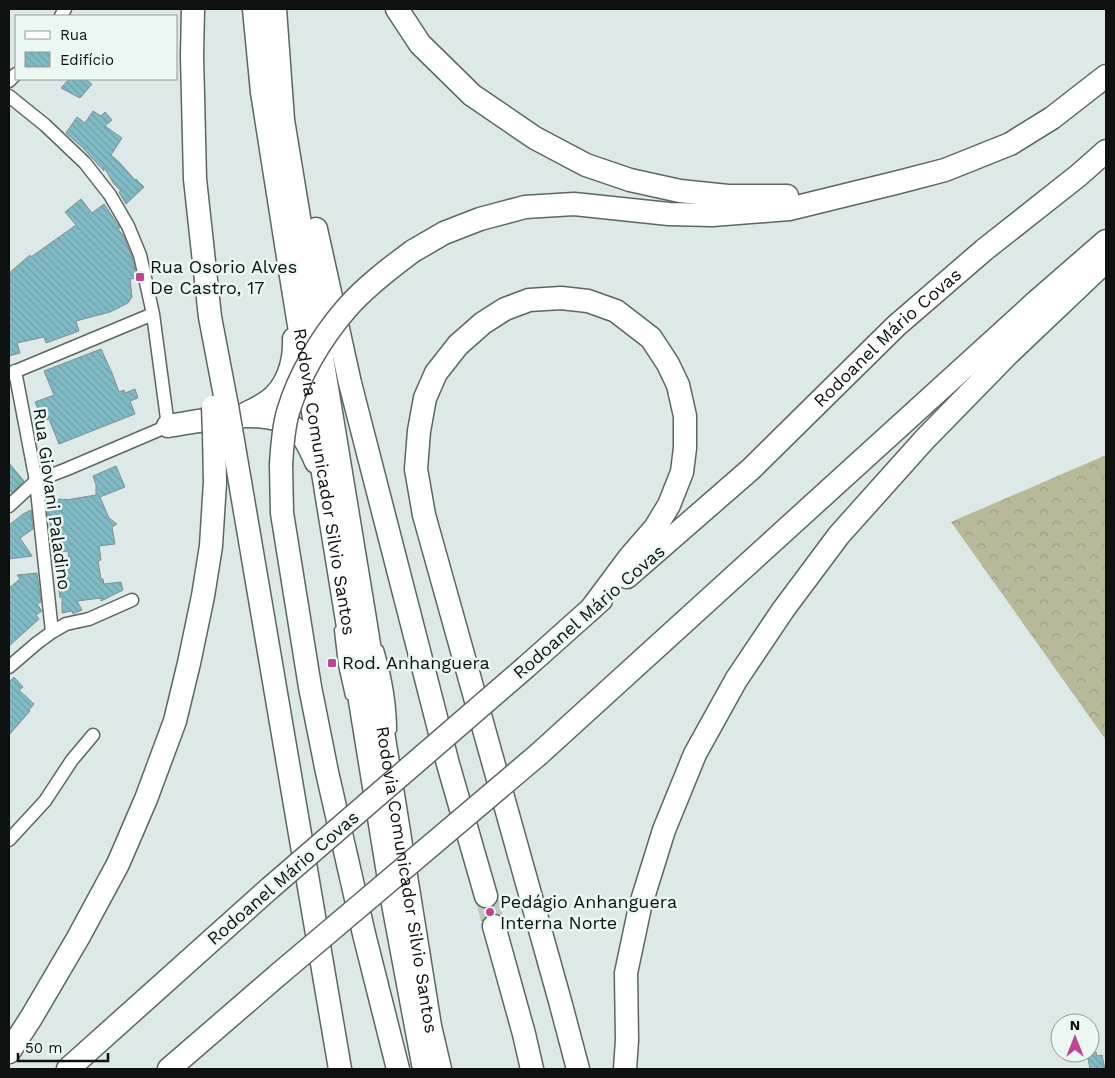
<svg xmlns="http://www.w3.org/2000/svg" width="1115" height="1078" font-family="'Work Sans',sans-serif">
<defs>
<pattern id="forest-crowns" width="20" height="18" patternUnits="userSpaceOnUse" patternTransform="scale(1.25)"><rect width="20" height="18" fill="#b8b999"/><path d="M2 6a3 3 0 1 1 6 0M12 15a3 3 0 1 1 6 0" fill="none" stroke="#9d9e83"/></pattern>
<pattern id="building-back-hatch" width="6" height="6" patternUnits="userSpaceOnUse" patternTransform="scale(1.25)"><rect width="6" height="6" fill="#80bbc5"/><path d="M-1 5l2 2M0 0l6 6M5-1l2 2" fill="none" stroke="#6da0a8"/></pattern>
</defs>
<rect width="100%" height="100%" fill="#dde9e6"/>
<path fill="url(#forest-crowns)" d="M1106,455V740L951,522Z"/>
<path fill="url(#building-back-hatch)" stroke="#838f91" d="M69,79H85L92,84L80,98L61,88Z
M93,111L101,116L105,112L112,120L105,126L122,138L111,155L119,162L135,180L136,179L144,187L126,204L119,192L121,191L114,184L104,167V171L83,148L66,133L77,117L85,123Z
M81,199L92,213L104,204L120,228H117L123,235L132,257L137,278L130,279L132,297L128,303L110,312L76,321L79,331L46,343L44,337L17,343L20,353L9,356V273L30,255L31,257L76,225L65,212Z
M101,349L112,373L119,392L124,390L125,393L135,389L138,398L130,401L135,414L59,444L49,419L43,421L35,402L54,395L44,371Z
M9,463L24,481L12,493L9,489Z
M116,466L125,487L100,497L109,518L117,524L112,527L115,544L99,546L101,560L98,561L101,579H103L104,584L121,582L123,590L101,601V598L77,601L82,610L73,614L72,611L62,613V596L60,598L56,571L70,569L68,551L54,553L49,517L48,518L47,501L62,499V500L66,499V500L96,495V485L93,476Z
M31,510L33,529L20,538L32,556L9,559V525L23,514Z
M37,573L41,602L37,604L42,611L36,615L39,619L9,646V588L20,579L17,575Z
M14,677L23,687L19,690L34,704L29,710L30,711L9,735V680L10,681Z
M498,900L502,916L497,913H491L485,916L482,921L478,906L483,909H489L495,905Z
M1096,1052L1097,1056L1102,1055L1105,1069H1090L1087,1054Z"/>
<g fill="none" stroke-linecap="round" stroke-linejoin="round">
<path stroke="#bec9c6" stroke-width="22" stroke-dasharray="22 11" stroke-linecap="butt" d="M486,896L494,926"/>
<defs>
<path id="lane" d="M338,630L342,665L349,696
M380,649C388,676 393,703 393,730"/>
<path id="street" d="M61,16L65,9
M9,81L16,74
M9,96L45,125L85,163L110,195L128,226L140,255L153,314L168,426L67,469L36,481L9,506
M15,371L36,481L52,632
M9,374L153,314
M9,667L37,643L52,632L66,624L89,619L132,600
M9,840L45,801L72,760L93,735"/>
<g id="highway">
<path d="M193,9L192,56L195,179L210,317L227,406"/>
<path id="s1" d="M254,9L262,92L291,276L393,904L424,1069"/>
<path id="s2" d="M275,9L283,120L364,613L430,1026L440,1069"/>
<path d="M397,9L420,44L472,95L535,138L586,165L630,180L680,191L728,196H787"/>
<path d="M316,229L350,383L448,764L486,896"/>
<path d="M413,251L444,233L480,219L525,207L574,204L669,214L712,215L789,209L899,182L945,170L1010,144L1052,118L1106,76"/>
<path d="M243,415C251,411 260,407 267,402C287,389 295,362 294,339"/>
<path d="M168,426C203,421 271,403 299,432C307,440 311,451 316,462"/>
<path d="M231,429L340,1069"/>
<path d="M281,465L282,513L310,687L327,772L364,934L398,1069"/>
<path id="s3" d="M627,577L751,469L896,326L984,250L1079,175L1106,151"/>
<path d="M526,667L601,600"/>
<path d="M539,754L1037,301L1106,241"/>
<path d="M494,926L524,1034L532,1069"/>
<path d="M9,1052L31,1018L78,938L118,864L146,799L175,721L189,663L203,596L211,546L215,482L214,433"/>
<path d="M68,1069L270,888"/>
<path d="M169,1069L279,974"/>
<path d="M578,1069L560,1001L424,515L416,469L419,431L425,398L436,373L458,345L483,323L505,309L529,300L561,298L588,301L616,311L651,338L668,364L678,385L685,416V448L682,472L669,505L655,528L629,558L591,609"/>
<path d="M625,1069L627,1040L626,973L640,907L664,830L695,754L736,680L783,610L839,535L925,439L1007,355L1106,261"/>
</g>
</defs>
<use href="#lane" stroke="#5b6663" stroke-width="9"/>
<use href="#street" stroke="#5b6663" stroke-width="15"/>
<use href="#highway" stroke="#5b6663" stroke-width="25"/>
<use href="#lane" stroke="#fff" stroke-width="6"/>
<use href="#street" stroke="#fff" stroke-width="12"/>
<use href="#highway" stroke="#fff" stroke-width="22"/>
<defs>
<path id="highway-bridge" d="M227,406L231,429
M213,407L214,433
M281,465C282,448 283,429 288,412C299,375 321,338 346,309C365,287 390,268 413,251
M270,888L526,667
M279,974L539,754"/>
</defs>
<use href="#highway-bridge" stroke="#5b6663" stroke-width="25" stroke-linecap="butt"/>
<use href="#highway-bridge" stroke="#fff" stroke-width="22"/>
</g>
<g fill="#bf4494" stroke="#ebf7f3" stroke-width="2">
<rect x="135" y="272" width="10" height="10" rx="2.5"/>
<rect x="327" y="658" width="10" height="10" rx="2.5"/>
<circle cx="490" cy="912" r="5"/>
</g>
<g text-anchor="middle" stroke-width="5" stroke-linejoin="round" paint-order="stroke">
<g font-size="18" fill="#0d1110" stroke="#ebf7f3" text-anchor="start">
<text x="150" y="273">Rua Osorio Alves<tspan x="150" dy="21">De Castro, 17</tspan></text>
<text x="342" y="669">Rod. Anhanguera</text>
<text x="500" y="908">Pedágio Anhanguera<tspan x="500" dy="21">Interna Norte</tspan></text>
</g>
<g font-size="18" fill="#0d1110" stroke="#ebf7f3">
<text dy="6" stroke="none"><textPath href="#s3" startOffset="354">Rodoanel Mário Covas</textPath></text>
<text dy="6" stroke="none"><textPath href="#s1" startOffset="478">Rodovia Comunicador Silvio Santos</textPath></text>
<text transform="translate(52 499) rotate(82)" y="6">Rua Giovani Paladino</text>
<text transform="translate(589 612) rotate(-41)" y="6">Rodoanel Mário Covas</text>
<text transform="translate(283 878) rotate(-41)" y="6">Rodoanel Mário Covas</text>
<text dy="6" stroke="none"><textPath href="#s2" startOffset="881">Rodovia Comunicador Silvio Santos</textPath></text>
</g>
</g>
<rect width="1115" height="1078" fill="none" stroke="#0d1110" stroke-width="20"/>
<rect x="15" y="15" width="162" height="65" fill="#ebf7f3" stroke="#929b98"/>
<rect x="25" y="31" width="25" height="8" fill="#ffffff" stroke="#929b98"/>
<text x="60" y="40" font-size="15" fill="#0d1110">Rua</text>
<rect x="25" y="52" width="25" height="15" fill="url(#building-back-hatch)" stroke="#929b98"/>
<text x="60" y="65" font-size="15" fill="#0d1110">Edifício</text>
<g transform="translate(1075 1038)"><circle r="24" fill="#ebf7f3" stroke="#929b98"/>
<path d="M0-4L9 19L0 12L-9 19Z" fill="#bf4494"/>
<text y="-8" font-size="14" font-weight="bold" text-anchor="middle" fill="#0d1110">N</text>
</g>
<path d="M18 1053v8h90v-8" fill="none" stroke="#0d1110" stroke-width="2.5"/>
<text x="25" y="1053" font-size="15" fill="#0d1110" stroke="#ebf7f3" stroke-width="4" paint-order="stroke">50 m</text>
</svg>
